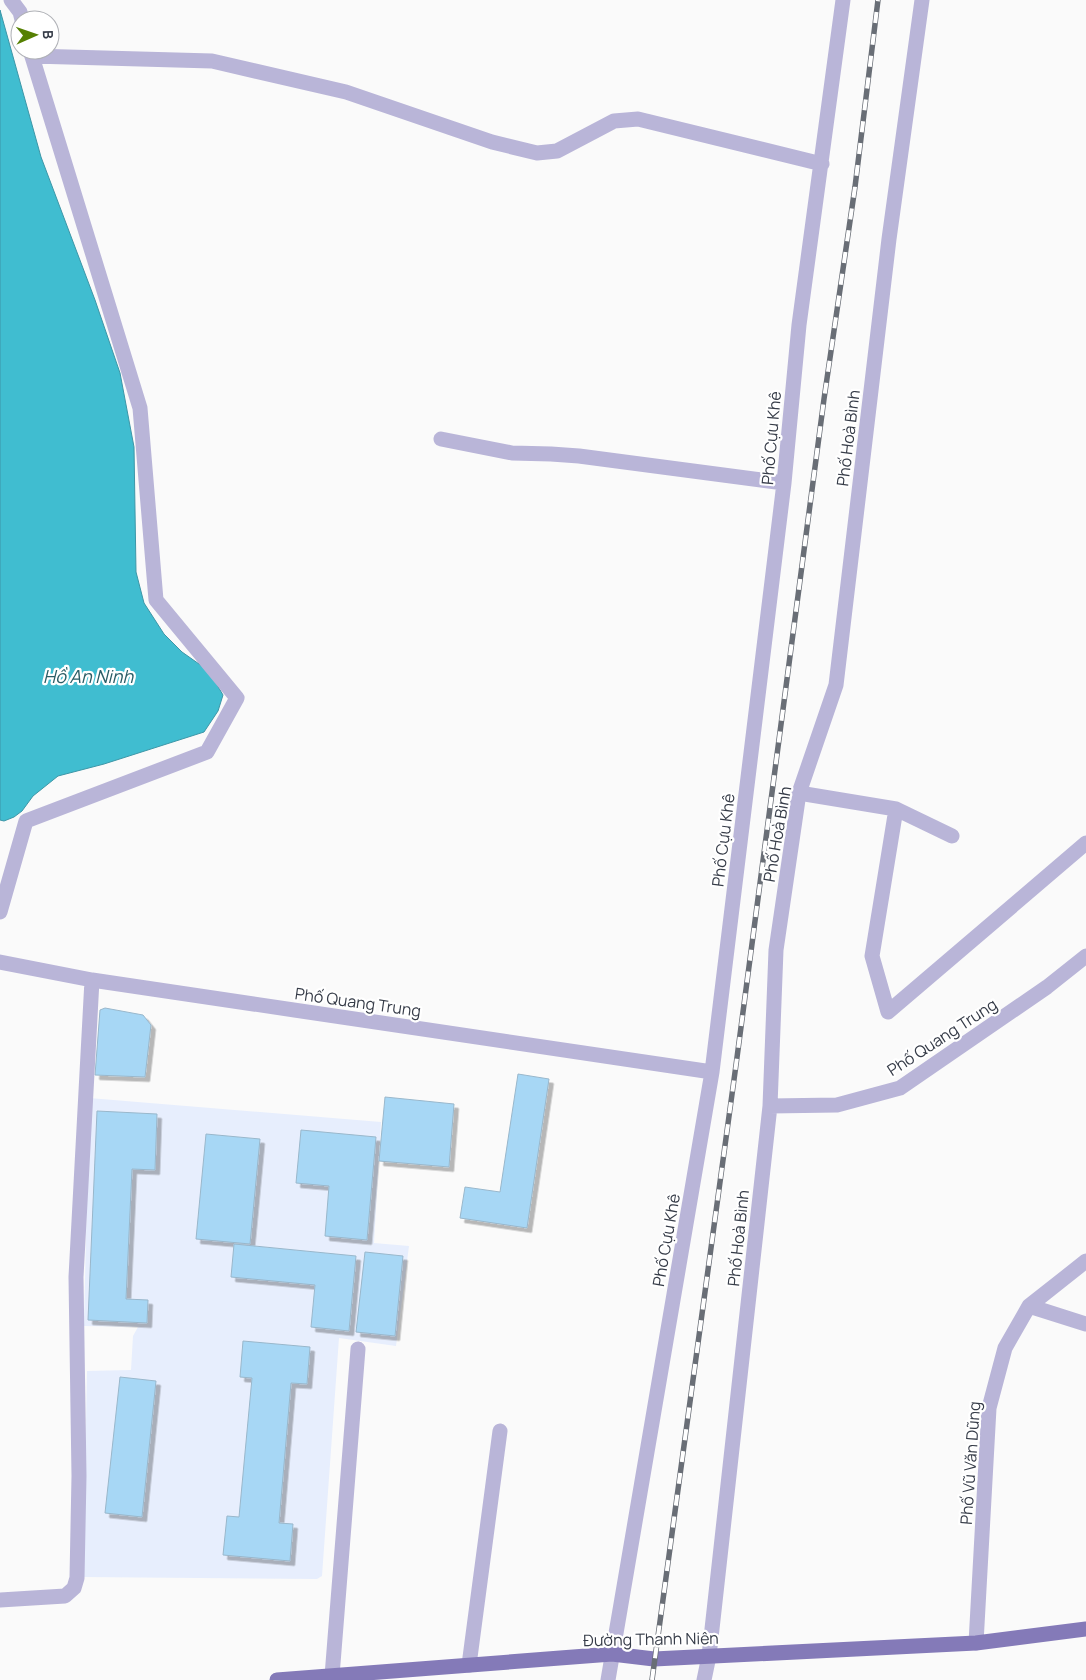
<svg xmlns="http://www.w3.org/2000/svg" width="1086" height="1680" font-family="Manrope,sans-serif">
<defs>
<filter id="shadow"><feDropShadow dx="4.5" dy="4.5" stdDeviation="0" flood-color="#0004"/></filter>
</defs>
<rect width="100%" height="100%" fill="#fafafa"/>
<path fill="#e7eefd" d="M89,1098L381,1122L374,1243L409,1246L396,1346L339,1338L322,1576L317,1579L83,1577L87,1371L131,1370L133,1336L138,1327L84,1326Z"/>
<path fill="#40bdd0" stroke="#3d96a7" d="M0,10L41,157L95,300L120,373L134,447L136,572L144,603L164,634L182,652L209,671L223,695L218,711L204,732L104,764L58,776L33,796L22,811L14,817L4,821L0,820Z"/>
<path fill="#a7d7f5" stroke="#99b7cb" filter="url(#shadow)" d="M105,1008L143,1015L151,1025L145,1077L95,1075L100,1010Z
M518,1074L549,1079L527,1228L460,1218L465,1187L500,1192Z
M385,1097L454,1104L449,1167L379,1161Z
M97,1111L157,1114L155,1170L132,1169L126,1299L148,1300L147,1323L88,1320Z
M301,1130L376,1137L367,1240L325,1236L329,1186L296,1183Z
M206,1134L260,1139L250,1244L196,1239Z
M234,1244L356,1256L349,1331L311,1327L315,1285L231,1277Z
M365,1252L403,1256L395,1336L356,1332Z
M243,1341L310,1347L307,1384L291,1383L279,1523L293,1524L290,1561L223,1555L227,1516L239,1517L252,1378L240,1377Z
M120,1377L156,1381L142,1517L105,1513Z"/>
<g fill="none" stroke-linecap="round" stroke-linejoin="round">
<path stroke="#b9b5d8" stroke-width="15" d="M11,0L20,12L22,20
M32,56L212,61L346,92L492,142L537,153L557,151L614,121L638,119L822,164
M441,439L512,453L551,454L579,456L784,483
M799,793L896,809L952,836
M896,809L872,956L888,1012L1086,843
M0,912L26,821L207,752L237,698L156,600L140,408L30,50
M0,962L92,980L712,1072
M770,1106L837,1105L900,1088L1047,987L1086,956
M1029,1306L1086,1324
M0,1600L65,1596L74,1588L77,1578L79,1476L76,1277L92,980
M976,1643L989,1408L1005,1348L1029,1306L1086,1261
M469,1665L500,1431
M332,1676L358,1349
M608,1680L712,1072L784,483L799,325L843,0
M704,1680L709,1656L770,1106L776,950L799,793L836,685L889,239L922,0"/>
<path stroke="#847ab8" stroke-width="15" d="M277,1680L612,1654L654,1659L976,1643L1086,1629"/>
<defs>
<path id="rail" d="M652,1680L736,1065L824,399L855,187L878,0"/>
</defs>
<use href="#rail" stroke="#696e76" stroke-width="5.5"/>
<use href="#rail" stroke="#fff" stroke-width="4" stroke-dasharray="11" stroke-linecap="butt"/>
</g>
<g text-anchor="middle" stroke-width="4.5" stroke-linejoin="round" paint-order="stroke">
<g font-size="16" fill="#363c48" stroke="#fff">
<text transform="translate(771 438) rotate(-85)" y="6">Phố Cựu Khê</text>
<text transform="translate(848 438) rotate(-83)" y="6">Phố Hoà Bình</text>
<text transform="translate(777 834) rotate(-80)" y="6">Phố Hoà Bình</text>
<text transform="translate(723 840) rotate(-83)" y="6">Phố Cựu Khê</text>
<text transform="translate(358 1002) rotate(8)" y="6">Phố Quang Trung</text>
<text transform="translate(942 1037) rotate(-33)" y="6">Phố Quang Trung</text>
<text transform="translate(738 1238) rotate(-84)" y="6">Phố Hoà Bình</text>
<text transform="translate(666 1240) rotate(-80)" y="6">Phố Cựu Khê</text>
<text transform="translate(970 1463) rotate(-86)" y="6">Phố Vũ Văn Dũng</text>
<text transform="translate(651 1639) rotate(-1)" y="6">Đường Thanh Niên</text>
</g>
<g font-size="18" font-style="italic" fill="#2a5d66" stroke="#fff">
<text x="88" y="683">Hồ An Ninh</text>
</g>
</g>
<g transform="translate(35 35) rotate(88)"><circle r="24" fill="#ffffff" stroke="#afb1b6"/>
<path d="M0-4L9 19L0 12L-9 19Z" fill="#568003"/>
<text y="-8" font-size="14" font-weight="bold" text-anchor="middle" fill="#363c48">B</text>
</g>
</svg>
